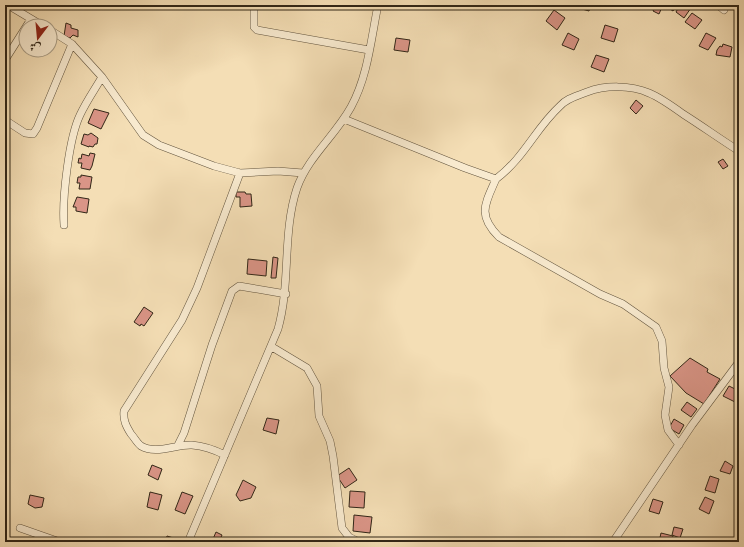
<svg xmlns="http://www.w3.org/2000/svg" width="744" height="547" font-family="'IM FELL DW Pica',Amiri,serif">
<rect width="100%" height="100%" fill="#f4deb5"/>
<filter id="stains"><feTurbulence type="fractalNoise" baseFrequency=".005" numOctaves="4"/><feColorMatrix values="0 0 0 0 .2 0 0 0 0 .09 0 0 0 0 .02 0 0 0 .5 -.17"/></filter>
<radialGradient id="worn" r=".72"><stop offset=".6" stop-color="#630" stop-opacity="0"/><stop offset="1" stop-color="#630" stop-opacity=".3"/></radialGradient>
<path fill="#da9587" stroke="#312617" d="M576,5H591L589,11L575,7Z
M656,5L662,7L659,14L653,11Z
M664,5H677L673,11Z
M680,5H693L684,18L676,12Z
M554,10L565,18L557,30L546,21Z
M692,13L702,20L695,29L685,22Z
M66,23L71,25V28L78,30V37L73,35L70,38L64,36Z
M605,25L618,29L614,42L601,38Z
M568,33L579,39L574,50L562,45Z
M706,33L716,38L708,50L699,46Z
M396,38L410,40L408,52L394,50Z
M723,44L732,47L730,57L716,55L717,50L720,46L722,47Z
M596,55L609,59L604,72L591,67Z
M636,100L643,106L636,114L630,108Z
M94,109L109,113L101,129L88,123Z
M91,133L98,138L97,144H95L93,147L89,146V147L81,144L84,134L88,135Z
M90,153L95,154L92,166L90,170L81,168L82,163H78L79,158L81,159L82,154L89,156Z
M723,159L728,166L723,169L718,162Z
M81,175L92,177L90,189H79L80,183H77L78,177H81Z
M236,192H245L246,194H251L252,206L240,207V197H236Z
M77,197L89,199L87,213L76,211V207H73Z
M273,257L278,258L276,278H271Z
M248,259L267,261L266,276L247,274Z
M144,307L153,313L144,326L141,324L140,326L134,322Z
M690,358L708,369L707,372L720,379L704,404L686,393L670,376Z
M729,386L739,391V396L735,402L723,396Z
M687,402L697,409L691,417L681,410Z
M267,418L279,420L276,434L263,430Z
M674,419L684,425L679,434L669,428Z
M725,461L733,466L730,474L720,471Z
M152,465L162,469L158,480L148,475Z
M349,468L357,480L345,488L337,476Z
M710,476L719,479L715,493L705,490Z
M243,480L256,487L251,498L240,501L236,495Z
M350,491L365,492L364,508L349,507Z
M150,492L162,495L158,510L147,507Z
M182,492L193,496L185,514L175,510Z
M30,495L44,498L42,507L35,508L28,504Z
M705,497L714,501L709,514L699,509Z
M653,499L663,502L659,514L649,511Z
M354,515L372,517L370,533L353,531Z
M674,527L683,529L680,538L672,535Z
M216,532L222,535L219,542L213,539Z
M661,533L673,536L672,542H659Z
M167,536L180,540L179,542H165Z"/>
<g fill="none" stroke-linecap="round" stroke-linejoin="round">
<defs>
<path id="minor" d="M8,5L43,26
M254,5V27L257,30L369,50
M718,5L724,10
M50,30L72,44L102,77L143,135L159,145L214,166L240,173L278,171L303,173
M5,60L31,19
M344,119L465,168L496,179C525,157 535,129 560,106C567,98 577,96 587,92C605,85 631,85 649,93C661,98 672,106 683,114C702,126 720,139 739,151
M5,120L25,133L33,134L37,128L72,44
M496,179C485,204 477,215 499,237L600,294L623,304L656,327L662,341L664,368L669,387L665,415L668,430L679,445
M64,225C62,198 69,138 80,115C86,102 95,89 102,77
M272,347L307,368L317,386L319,416L330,441L333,456L342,528L349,537L359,542
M178,445L184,433L212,345L232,291L239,286L286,294
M225,455C215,450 204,446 192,445C176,444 156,455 141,446C137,443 134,437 131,434C126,426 123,420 124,411L182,320L197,288L240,173
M20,528L60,542
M188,542L278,329C291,283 282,233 297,188C308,157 335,136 351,107C368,76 371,39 378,5
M613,542L692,425L739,362"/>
</defs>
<use href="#minor" stroke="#62543e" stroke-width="8"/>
<use href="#minor" stroke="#f8eacf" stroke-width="7"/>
</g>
<rect width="744" height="547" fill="none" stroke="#f4deb5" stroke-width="20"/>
<rect x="6" y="6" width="732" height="535" fill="none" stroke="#312617" stroke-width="2"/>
<rect x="10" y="10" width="724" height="527" fill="none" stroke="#312617"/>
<g transform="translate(38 38) rotate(196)"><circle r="19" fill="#f8eacf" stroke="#a89c85"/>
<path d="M0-3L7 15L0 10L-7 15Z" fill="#8f2418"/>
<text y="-6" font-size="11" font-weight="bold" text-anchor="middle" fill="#312617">ش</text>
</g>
<rect width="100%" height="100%" filter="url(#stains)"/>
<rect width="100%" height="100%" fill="url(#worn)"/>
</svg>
